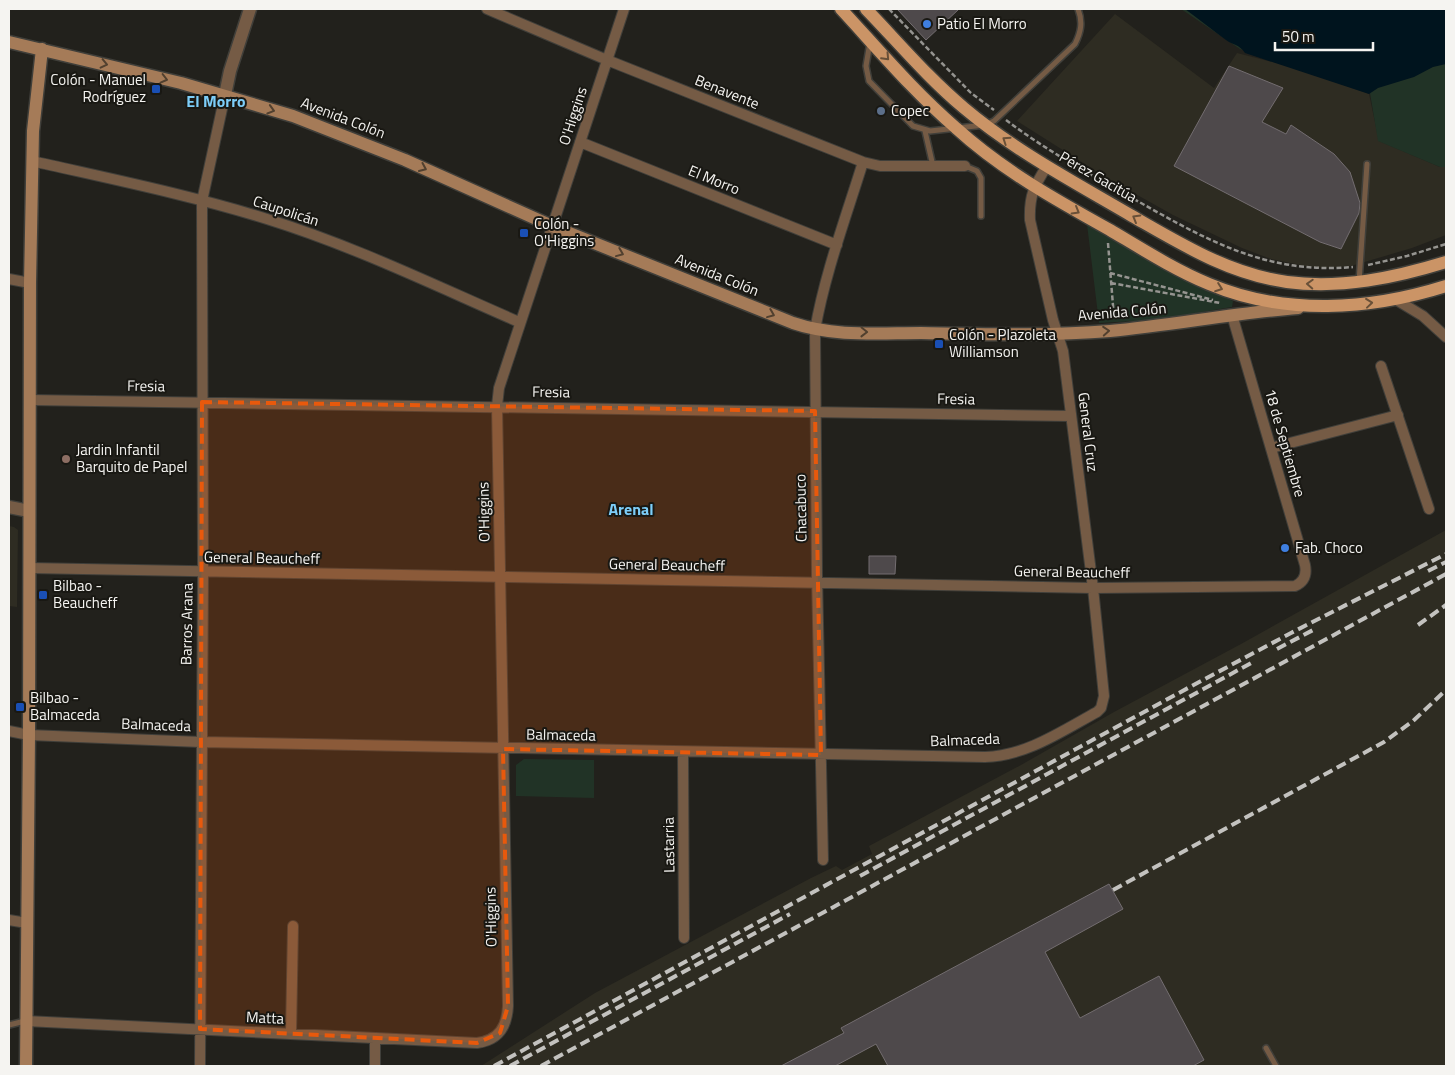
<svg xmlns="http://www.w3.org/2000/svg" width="1455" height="1075" font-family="'Titillium Web',sans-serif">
<rect width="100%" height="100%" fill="#22211c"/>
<path fill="#2e2c22" d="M1115,14L1214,88L1237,53L1304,70L1369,94L1379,141L1440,167H1446V235L1412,248L1351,266L1325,268L1305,266L1271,259L1242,248L1173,215L1107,178L1017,121Z
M9,526L14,527L18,530L17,607L9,606Z
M1446,530V1066H481L595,993L811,878L836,866L842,870L872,854L869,846L1021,765L1114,712L1241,644Z"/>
<path fill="#213326" d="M1181,9H1446V167H1440L1378,141L1370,93L1240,49Z
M1087,224L1180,278L1233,301L1232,307L1155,320L1099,323Z
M524,759L594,760V798L516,796V765Z"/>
<path fill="#00141e" d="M1185,9H1446V64L1433,67L1414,77L1378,88L1369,94L1245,53C1239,44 1233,45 1226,40C1212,30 1199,19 1185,9Z"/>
<path fill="#4e494b" stroke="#736d70" d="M897,9H959L926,40Z
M1229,66L1283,88L1262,122L1286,134L1291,125L1334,154L1350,172L1360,203L1359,213L1341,249L1320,242L1174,166Z
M869,556H896L895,574H869Z
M1109,884L1123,909L1045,952L1080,1018L1159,976L1204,1060L1193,1066H888L876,1044L835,1066H781L844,1033L841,1028Z"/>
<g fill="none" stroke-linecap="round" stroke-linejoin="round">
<defs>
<path id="service" d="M870,42L866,66L869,81L913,126L930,131L985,125L994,121L1075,44C1081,32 1083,22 1078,9
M925,131L933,166
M965,166L977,171L981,178V216
M1359,282L1367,164
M9,1025L25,1021
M1266,1048L1276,1066"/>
<path id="minor" d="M487,9L607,60L863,162L880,166H965
M580,142L837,245
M32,161C111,179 190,195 267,219C354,246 436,286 519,322
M9,279L30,283
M1395,299L1423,316L1446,337
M1381,366L1429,509
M29,400L1071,416
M1271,448L1398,415
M29,568L1093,588L1295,586C1304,582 1307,575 1305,565L1232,315
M9,731L29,735L201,742L985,757C1026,756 1062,731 1097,712L1101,708L1104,696L1093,588L1063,351L1053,320L1030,220C1029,196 1034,186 1047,166
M683,752L684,938
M823,860L817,575L815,330C825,273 846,217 863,162
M9,920L27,923
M26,1021L477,1043C499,1040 507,1027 508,1006L497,406L499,388L624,9
M291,1034L293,926
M375,1038V1066
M200,1066L203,572L202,201L225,95"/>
<path id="tertiary" d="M225,95L230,71L250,9
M9,507L29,511"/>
<path id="secondary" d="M9,42L181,83L293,116L405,160L552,226L793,323C834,337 878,333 921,333C983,334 1047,336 1110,331C1173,325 1235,313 1298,308
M26,1066L29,735L30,283L33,131L42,49"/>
<path id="primary" d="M841,9C878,49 914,92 956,128C1002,170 1056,200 1110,230C1142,249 1175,270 1209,284C1285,316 1370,310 1446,286
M866,9C898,42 928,78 964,108C1015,151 1074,182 1132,216C1181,244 1229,274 1287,282C1341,289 1394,278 1446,262"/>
</defs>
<use href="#service" stroke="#403f3a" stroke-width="8"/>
<use href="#minor" stroke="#403f3a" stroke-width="12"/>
<use href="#tertiary" stroke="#403f3a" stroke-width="15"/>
<use href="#secondary" stroke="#403f3a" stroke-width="15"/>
<use href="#primary" stroke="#403f3a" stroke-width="15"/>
<path stroke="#959490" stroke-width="2.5" stroke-dasharray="5 2.5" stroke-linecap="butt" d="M889,9L971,93L994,110
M1006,120C1043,148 1084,171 1125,194C1200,236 1262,275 1353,267
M1108,243L1114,318
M1368,265L1407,256L1446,244
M1110,273L1213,300
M1111,283L1220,303"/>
<use href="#service" stroke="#755b45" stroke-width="5"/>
<use href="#minor" stroke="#755b45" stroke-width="10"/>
<use href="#tertiary" stroke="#755b45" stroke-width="12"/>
<use href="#secondary" stroke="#a57b58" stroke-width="12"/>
<use href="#primary" stroke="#cb9466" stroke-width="12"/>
<path stroke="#c3c2bf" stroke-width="4" stroke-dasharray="10 5" stroke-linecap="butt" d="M1428,571L1446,562
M1418,625L1446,605
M1277,649L1315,629
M860,876L1253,662
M1113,890L1384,742L1413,721L1446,690
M494,1066L1188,688L1291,633L1446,554
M510,1066L790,914
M541,1066L1446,574"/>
</g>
<defs><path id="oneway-chevron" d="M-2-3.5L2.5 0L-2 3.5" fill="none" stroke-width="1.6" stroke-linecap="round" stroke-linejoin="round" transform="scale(1.25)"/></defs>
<g stroke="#695038">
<use href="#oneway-chevron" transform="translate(886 57) rotate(47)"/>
<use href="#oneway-chevron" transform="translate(1006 140) rotate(-146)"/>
<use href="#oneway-chevron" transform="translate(1076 211) rotate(30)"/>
<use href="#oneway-chevron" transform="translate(1136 218) rotate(-150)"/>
<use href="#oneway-chevron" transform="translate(1310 284) rotate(-177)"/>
<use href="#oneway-chevron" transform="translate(1219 288) rotate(20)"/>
<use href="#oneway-chevron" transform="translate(1369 303) rotate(-6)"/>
</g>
<g stroke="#51402f">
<use href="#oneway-chevron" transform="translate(104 64) rotate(13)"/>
<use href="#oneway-chevron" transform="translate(164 79) rotate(14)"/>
<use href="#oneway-chevron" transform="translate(271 110) rotate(17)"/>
<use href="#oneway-chevron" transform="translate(423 168) rotate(24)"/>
<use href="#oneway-chevron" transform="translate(620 253) rotate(22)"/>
<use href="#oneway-chevron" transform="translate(771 314) rotate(22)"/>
<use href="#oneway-chevron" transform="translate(1106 331) rotate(-4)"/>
<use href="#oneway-chevron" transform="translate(864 332) rotate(1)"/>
</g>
<path fill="#e8590c" fill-opacity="0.2" stroke="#e8590c" stroke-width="4" stroke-dasharray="10 6" stroke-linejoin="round" d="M202,402L815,411L821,755L503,749L508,1006L500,1033L477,1043L200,1029Z"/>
<g fill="#3f7fe0" stroke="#191813" stroke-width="2">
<circle cx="927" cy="24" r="5"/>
<circle cx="1285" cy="548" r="5"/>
</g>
<g fill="#1a4fb4" stroke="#191813" stroke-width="2">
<rect x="151" y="84" width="10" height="10" rx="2.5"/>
<rect x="519" y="228" width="10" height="10" rx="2.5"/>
<rect x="934" y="339" width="10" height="10" rx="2.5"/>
<rect x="38" y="590" width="10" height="10" rx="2.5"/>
<rect x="15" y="702" width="10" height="10" rx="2.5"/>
</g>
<circle fill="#5c6f8a" stroke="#191813" stroke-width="2" cx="881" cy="111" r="5"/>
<circle fill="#8d6e63" stroke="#191813" stroke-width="2" cx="66" cy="459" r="5"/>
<g text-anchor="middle" stroke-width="4" stroke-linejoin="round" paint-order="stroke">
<g font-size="15" fill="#f5f4f1" stroke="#191813" text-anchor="start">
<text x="937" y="29">Patio El Morro</text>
<text x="146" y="85" text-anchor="end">Colón - Manuel<tspan x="146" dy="17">Rodríguez</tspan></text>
<text x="891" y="116">Copec</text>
<text x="534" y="229">Colón -<tspan x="534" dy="17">O'Higgins</tspan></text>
<text x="949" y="340">Colón - Plazoleta<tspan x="949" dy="17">Williamson</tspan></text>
<text x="76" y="455">Jardin Infantil<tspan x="76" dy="17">Barquito de Papel</tspan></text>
<text x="1295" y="553">Fab. Choco</text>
<text x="53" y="591">Bilbao -<tspan x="53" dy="17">Beaucheff</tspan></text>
<text x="30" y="703">Bilbao -<tspan x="30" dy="17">Balmaceda</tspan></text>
</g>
<g font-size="15" fill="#f5f4f1" stroke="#191813">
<text transform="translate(727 92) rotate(22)" y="5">Benavente</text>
<text transform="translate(573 116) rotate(-72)" y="5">O'Higgins</text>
<text transform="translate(343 118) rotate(21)" y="5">Avenida Colón</text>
<text transform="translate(1098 177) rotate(30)" y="5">Pérez Gacitúa</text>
<text transform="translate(714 180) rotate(22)" y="5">El Morro</text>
<text transform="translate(286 211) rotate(18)" y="5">Caupolicán</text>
<text transform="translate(717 275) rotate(22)" y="5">Avenida Colón</text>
<text transform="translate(1122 312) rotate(-5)" y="5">Avenida Colón</text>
<text transform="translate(146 386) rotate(1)" y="5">Fresia</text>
<text transform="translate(551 392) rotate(1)" y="5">Fresia</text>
<text transform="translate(956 399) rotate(1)" y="5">Fresia</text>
<text transform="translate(1088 432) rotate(83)" y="5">General Cruz</text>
<text transform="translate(1285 443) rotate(74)" y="5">18 de Septiembre</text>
<text transform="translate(801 508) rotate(-91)" y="5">Chacabuco</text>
<text transform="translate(484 512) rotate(-91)" y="5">O'Higgins</text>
<text transform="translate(262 558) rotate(1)" y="5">General Beaucheff</text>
<text transform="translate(667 565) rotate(1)" y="5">General Beaucheff</text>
<text transform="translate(1072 572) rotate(1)" y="5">General Beaucheff</text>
<text transform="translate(187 624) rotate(-89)" y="5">Barros Arana</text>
<text transform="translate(156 725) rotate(2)" y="5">Balmaceda</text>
<text transform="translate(561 735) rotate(1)" y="5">Balmaceda</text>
<text transform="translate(965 740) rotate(-2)" y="5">Balmaceda</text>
<text transform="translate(669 845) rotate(-91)" y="5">Lastarria</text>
<text transform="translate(491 917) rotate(-91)" y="5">O'Higgins</text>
<text transform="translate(265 1018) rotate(3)" y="5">Matta</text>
</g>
<g font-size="16" font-weight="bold" fill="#7dcef9" stroke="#191813">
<text x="216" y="107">El Morro</text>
<text x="631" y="515">Arenal</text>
</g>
</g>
<rect width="1455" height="1075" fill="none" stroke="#f5f4f1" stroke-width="20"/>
<path d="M1275 42v8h98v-8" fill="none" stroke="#f5f4f1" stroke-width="2.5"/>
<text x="1282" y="42" font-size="15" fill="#f5f4f1" stroke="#191813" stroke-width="4" paint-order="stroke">50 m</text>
</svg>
